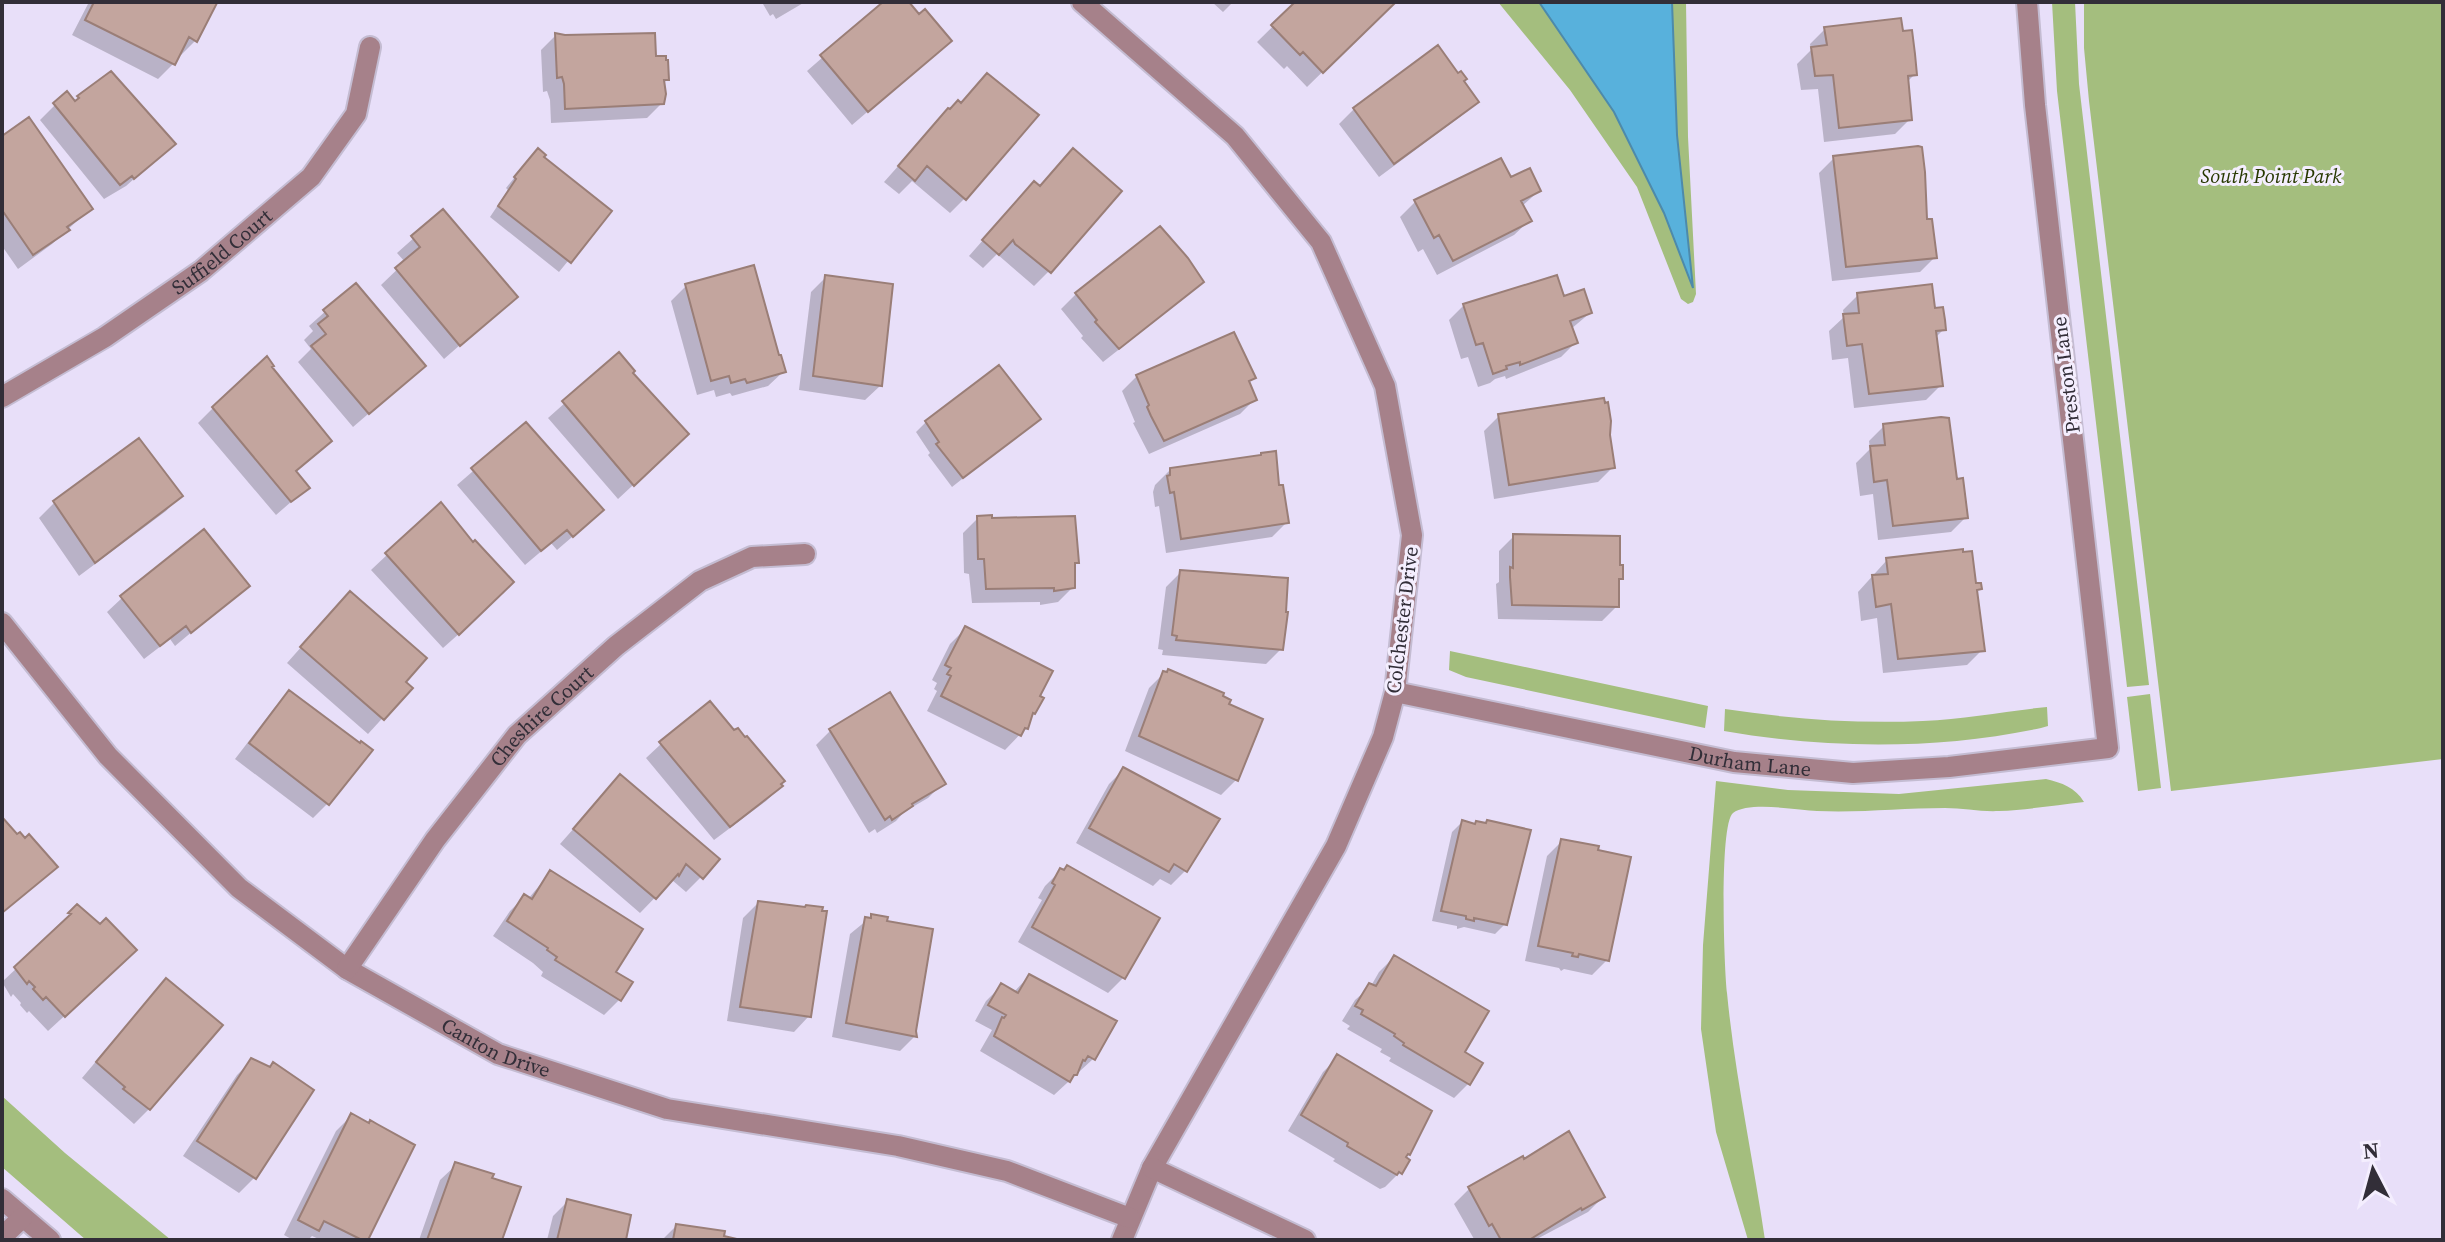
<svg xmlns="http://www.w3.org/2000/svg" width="2445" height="1242" font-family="'Source Serif 4',serif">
<rect width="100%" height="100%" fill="#e8dff9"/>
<path fill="#a4be7e" d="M1498,2H1539L1548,12L1614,112L1664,213L1692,284L1677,135L1671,10L1672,2H1686L1688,137L1696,294L1693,302L1688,304L1681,299L1637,187L1570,90Z
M2052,2H2075L2079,84L2149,685L2127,687L2057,91Z
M2084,2H2443V759L2171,791L2089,101L2084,48Z
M1450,651L1708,706L1705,728L1466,677L1449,670Z
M2150,694L2161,788L2138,791L2127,697Z
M2047,707L2048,726L2041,728C1938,750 1827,749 1724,731L1725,709C1791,719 1857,724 1923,721C1965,719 2006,711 2047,707Z
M2046,779C2062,783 2075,787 2084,802C2056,805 2027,810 1999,811C1981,812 1963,808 1945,808C1902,808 1860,813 1817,811C1797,810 1749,801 1733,813C1719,824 1724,969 1727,993C1735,1076 1753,1158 1765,1240H1748L1716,1132L1701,1029L1703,945L1716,781L1788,790L1899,794Z
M2,1096L65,1153L171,1240H86L2,1167Z"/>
<path fill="#58b1dc" stroke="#4d8aab" stroke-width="2" d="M1539,2H1672L1677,135L1693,288L1664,213L1614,112Z"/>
<path fill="#0003" d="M89,2H210L196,40L181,55L178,54L173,64L158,79L72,35Z
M765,2H805L776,19L773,14L770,16L763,4Z
M886,2H906L919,17L950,41L852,125L807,71Z
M1212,2H1233L1223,12Z
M1298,2H1394L1307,87L1287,66L1284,69L1257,42Z
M1825,29L1915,74L1907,82L1910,119L1895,134L1824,142L1818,89L1801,90L1797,64L1811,50L1810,44Z
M556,35L654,58L667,80L662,84V103L647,118L551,123L550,100L547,91L543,92L541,50Z
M111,73L173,144L126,186L104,199L40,120L55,105L74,103Z
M1461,82L1476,101L1461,116L1379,177L1339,124L1354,109Z
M948,110L965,198L950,213L912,181L899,194L884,182Z
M2,138L90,209L52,244L18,269L2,246Z
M1834,158L1925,222L1935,257L1920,272L1832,281L1819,173Z
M528,161L609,211L559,272L490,217L508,190L506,188Z
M1510,179L1539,191L1522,206L1529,221L1514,235L1437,275L1423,249L1418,252L1400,217L1415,202Z
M1019,199L1049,271L1034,286L997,254L983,268L969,256Z
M443,212L515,297L444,359L381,285L405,262L397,253Z
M826,277L880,386L865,400L799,390L811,292Z
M1201,282L1187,296L1103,362L1081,338L1083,336L1061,309L1076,294Z
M355,285L424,366L353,427L298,362L311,349L304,340L313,331L309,326Z
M686,286L783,372L768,386L732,396L730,393L716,397L714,390L697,395L671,301Z
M1858,295L1933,310L1944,329L1935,338L1941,385L1926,400L1854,408L1848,358L1832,360L1829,331L1844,317L1843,310Z
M1563,299L1590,313L1571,329L1576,342L1561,357L1506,379L1505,376L1495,379L1490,383L1478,387L1468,357L1461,359L1449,320L1464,305Z
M619,355L672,449L618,499L548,418Z
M1137,376L1254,378L1248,384L1255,399L1240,414L1149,454L1133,423L1135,422L1122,391Z
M213,408L330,441L295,473L307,488L276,515L198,423Z
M1499,416L1608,435L1613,467L1598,482L1494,499L1484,431Z
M1038,419L952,487L928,455L930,453L916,432L926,422Z
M526,425L586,525L557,550L551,543L525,565L457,485Z
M1884,426L1955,481L1966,517L1951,532L1878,540L1873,494L1860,496L1856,463L1870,449L1869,441Z
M138,440L180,496L166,511L79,576L39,518L54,503Z
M1170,470L1277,487L1287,522L1272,537L1166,553L1159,506L1155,507L1153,492L1155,485Z
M440,505L470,624L443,648L371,570Z
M978,518L1077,562L1073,566V587L1058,602L1040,605V602L972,603L969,574L964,573L963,533Z
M1514,536L1621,578L1617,582V606L1602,621L1498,619L1496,584L1499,582V551Z
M1887,560L1980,588L1975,593L1982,650L1967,665L1883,673L1877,618L1861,621L1858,592Z
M1181,572L1281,649L1266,664L1162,655L1163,650L1158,649L1166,587Z
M248,585L175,646L170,639L144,659L107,612L122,598Z
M335,609L410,688L368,734L287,663Z
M965,629L1038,697L1026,728L1005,750L927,711L937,691L934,689L937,683L932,680L950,644Z
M1164,673L1261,720L1236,780L1221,795L1125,751L1149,688Z
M290,692L328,803L313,818L235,759L275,707Z
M831,730L943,783L928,798L904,812L896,821L877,833L875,829L869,833L816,745Z
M734,733L781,786L766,801L714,840L646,758L661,744Z
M1124,769L1186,870L1171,885L1160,879L1153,886L1076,843L1109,784Z
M606,792L701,877L686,892L672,880L640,913L560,844Z
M1462,822L1505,924L1495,934L1464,927L1457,929V926L1432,921L1452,832Z
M1562,841L1607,960L1592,975L1564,969L1561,971L1559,968L1525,961L1547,856Z
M1060,871L1158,919L1123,978L1108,993L1018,942L1042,900L1038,898L1045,886Z
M550,873L613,972L630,983L619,1000L604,1015L541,976L543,972L533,963L493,936L510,911L525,896L528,899Z
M758,903L809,1016L794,1032L727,1021L743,918Z
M77,907L120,965L48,1031L29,1011L27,1013L20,1005L21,1003L13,994L11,997L2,982L57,930L55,928Z
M872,916L885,922L915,1036L900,1051L832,1037L850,934Z
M1394,957L1469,1083L1454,1098L1389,1061L1391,1058L1380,1052L1382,1049L1347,1029L1350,1026L1342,1021L1355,1000L1371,986L1379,972Z
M1029,976L1093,1059L1054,1095L980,1051L992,1030L975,1021L986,1001L1001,986L1013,993Z
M151,996L149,1109L134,1124L82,1078Z
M1338,1057L1415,1143L1404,1158L1400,1172L1385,1187L1380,1189L1333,1161L1335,1159L1288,1131L1323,1072Z
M252,1060L311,1091L254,1178L239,1193L183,1156L237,1075Z
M351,1116L366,1240H321L312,1236L308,1240H293L284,1235L336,1131Z
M1522,1159L1603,1197L1588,1212L1535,1240L1474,1239L1454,1204L1469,1189Z
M456,1165L490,1180L500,1240H419L440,1180Z
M568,1201L624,1240H547L553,1216Z
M676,1226L722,1238L731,1240H662Z"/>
<path fill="#c3a59e" stroke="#9a7e77" stroke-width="2" d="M94,2H215L217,3L197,42L189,37L175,65L85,20Z
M883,2H909L919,14L925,9L952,41L868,112L820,55Z
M1295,2H1396L1323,73L1303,52L1300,55L1271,25Z
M1901,18L1903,31L1912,30L1915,54L1917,75L1908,76L1912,120L1839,128L1833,75L1815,76L1811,47L1827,45L1824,27Z
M555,33L565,35L655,33L656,56H666V60H668L669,80H664L666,94L664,104L565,109L564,84L562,77L557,78Z
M1438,45L1458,73L1461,71L1467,79L1464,81L1479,102L1394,164L1353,108Z
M111,71L176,144L134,179L132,176L120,185L53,103L67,91L75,101L79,98L77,96Z
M987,73L1039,115L966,200L927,166L915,181L898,166L948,108L950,109L958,100L961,103Z
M29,117L93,209L67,227L70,230L33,255L2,210V136Z
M1918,146L1922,147L1925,172L1927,219H1932L1937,258L1846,267L1833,156Z
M538,148L546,155L544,157L612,211L571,263L498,206L516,179L514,177Z
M1073,148L1122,191L1051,273L1015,244L1013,240L999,255L982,240L1034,181L1040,186Z
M1501,158L1511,177L1530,168L1541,191L1521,201L1532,221L1453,261L1439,235L1434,238L1414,200Z
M443,209L518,297L460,346L395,268L420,247L411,236Z
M1160,226L1188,258L1204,282L1119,349L1095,322L1097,320L1075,293Z
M754,265L779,355H781L786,372L747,383L745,379L731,383L729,376L711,381L685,284Z
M825,275L893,284L882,386L813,376Z
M1557,275L1564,296L1584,289L1592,313L1570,321L1578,343L1520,365V362L1506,366L1507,369L1493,374L1483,343L1476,345L1463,304Z
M356,283L426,366L369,414L311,346L326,334L318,324L328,316L323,310Z
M1932,284L1935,308L1943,307L1945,320L1946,330L1936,331L1943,386L1869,394L1862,344L1847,346L1843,314L1859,313L1857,293Z
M1234,332L1256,378L1249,381L1257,400L1164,441L1151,416L1147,407L1149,405L1136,375Z
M619,352L635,371L633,373L689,434L634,486L562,401Z
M267,356L274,366L272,367L332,441L296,471L310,488L291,502L212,407Z
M999,365L1041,419L963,478L936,444L939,442L925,421Z
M1604,398L1605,403L1608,402L1611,421L1610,435L1615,468L1509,485L1498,414Z
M1941,417L1949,418L1957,479L1963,478L1968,518L1893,526L1887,480L1874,482L1870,446L1885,445L1883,424Z
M526,422L604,510L573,537L567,530L541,551L471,468Z
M139,438L183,496L95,563L53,501Z
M1276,451L1279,485H1283L1289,523L1181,539L1174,492L1170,493L1167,476L1170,475V468L1261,455V453Z
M441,502L473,542L475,540L514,582L459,635L385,553Z
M992,515V518L1075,516L1079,563H1075V588L1054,591V588L986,589L984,559H978L977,516Z
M204,529L250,586L191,633L186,626L160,646L120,596Z
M1513,534L1620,536V565H1623V579H1619V607L1512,605L1510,577V567L1513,568Z
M1963,549V552L1972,551L1976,583H1981L1982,589L1977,590L1985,651L1898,659L1891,604L1876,607L1872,575L1888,574L1886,558Z
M1180,570L1288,578L1286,612H1288L1283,650L1176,640L1177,636L1172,635Z
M350,591L427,658L406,682L413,688L384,720L300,647Z
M965,626L1053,671L1040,696L1044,698L1035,714L1033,713L1028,729L1025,728L1021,736L941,696L951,676L947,674L951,668L945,665Z
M1168,669L1224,693L1223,696L1231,700L1229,704L1263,719L1238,781L1139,736L1163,671L1167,672Z
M289,690L360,743L361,741L373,750L329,805L249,743Z
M890,692L946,784L912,804L913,806L892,820L890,816L885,820L829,729Z
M710,701L734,730L738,728L745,737L747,736L785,781L781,784L783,786L730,827L659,742Z
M1123,767L1220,819L1187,872L1174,864L1169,872L1089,828Z
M620,774L720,859L703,879L686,864L679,876L678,874L656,899L573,829Z
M2,817L17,834L20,832L25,838L29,834L58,867L2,913Z
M1462,820L1475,824L1476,821L1486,823L1487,820L1531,830L1507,925L1474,918V921L1466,919V916L1441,911Z
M1561,839L1599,846L1598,850L1631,857L1609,961L1579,954L1578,957L1572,956L1573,953L1538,946Z
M1067,865L1160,918L1125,979L1032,927L1055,885L1052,883L1060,868L1064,870Z
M550,870L643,929L616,972L633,982L621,1001L555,960L557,957L547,950L548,948L507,921L524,894L532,899Z
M758,901L805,907L806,905L823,907L822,911H827L811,1017L740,1007Z
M77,904L100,924L106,918L137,950L65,1017L46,997L43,1000L33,989L35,987L29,981L27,984L14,967L71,914L68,913Z
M871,914L888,917L887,921L933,929L916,1031L917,1037L846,1023L865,917L871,918Z
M1394,955L1489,1011L1465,1052L1483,1063L1470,1085L1403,1045L1404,1043L1394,1036L1395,1034L1361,1014L1363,1010L1355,1006L1369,983L1376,986Z
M1029,974L1117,1021L1095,1060L1088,1056L1085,1061L1083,1060L1077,1075H1074L1070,1082L994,1036L1002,1017L1004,1018L1006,1015L988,1005L1001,983L1018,993Z
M166,978L223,1025L150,1110L123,1089L125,1087L96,1062Z
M1337,1054L1432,1111L1410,1155L1408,1154L1406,1157L1410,1160L1402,1174L1399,1172L1397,1175L1347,1146L1348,1143L1301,1115Z
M251,1058L270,1067L273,1062L279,1066L314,1090L256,1179L197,1141Z
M351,1113L369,1123L370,1120L377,1124L415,1145L368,1240H362L324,1221L319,1231L298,1220Z
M1569,1131L1605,1197L1582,1210L1581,1208L1529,1240H1501L1492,1224L1489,1226L1468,1187L1523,1156L1524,1159Z
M455,1162L494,1174L492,1178L521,1187L502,1240H427Z
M567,1199L631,1215L626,1240H557Z
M676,1224L725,1231L724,1236L741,1240H673Z"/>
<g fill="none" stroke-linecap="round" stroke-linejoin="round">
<defs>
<g id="minor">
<path d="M1082,2L1235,136L1321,242L1385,386L1412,535L1395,692L1383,737L1336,846L1152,1168L1122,1240"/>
<path id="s1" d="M2,397L105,337L201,271L311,177L356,114L370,47"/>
<path id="s2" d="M2,623L108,756L239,888L347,969L498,1054L667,1109L898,1146L1007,1171L1130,1218"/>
<path id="s3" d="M1395,692L1734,762L1853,773L1949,767L2108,748L2035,105L2027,2"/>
<path id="s4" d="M347,969L435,840L517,735L616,646L700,581L752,557L805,554"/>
<path d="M1152,1168L1305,1240"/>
<path d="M2,1199L50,1240"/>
<path d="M2,1237L22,1218"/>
</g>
</defs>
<use href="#minor" stroke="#c4bcd2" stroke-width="24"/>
<use href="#minor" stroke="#a6818a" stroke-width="20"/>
</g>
<g text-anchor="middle" stroke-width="6" stroke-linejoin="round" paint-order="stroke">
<g font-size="20" font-style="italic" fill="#273800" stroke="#f4eefe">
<text x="2271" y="183">South Point Park</text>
</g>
<g font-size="20" fill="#322e38" stroke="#f4eefe">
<text dy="7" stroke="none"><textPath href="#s1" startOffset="264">Suffield Court</textPath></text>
<text transform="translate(2066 375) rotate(-97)" y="7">Preston Lane</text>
<text transform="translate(1402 620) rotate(-83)" y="7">Colchester Drive</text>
<text dy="7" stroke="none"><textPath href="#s4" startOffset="320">Cheshire Court</textPath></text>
<text dy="7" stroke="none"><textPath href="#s3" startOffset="362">Durham Lane</textPath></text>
<text dy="7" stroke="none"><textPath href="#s2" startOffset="660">Canton Drive</textPath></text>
</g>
</g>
<rect width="2445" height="1242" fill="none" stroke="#322e38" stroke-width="8"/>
<g transform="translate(2373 1170) rotate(354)" stroke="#f4eefe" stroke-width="6" paint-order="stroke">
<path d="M0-6L14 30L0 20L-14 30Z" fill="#322e38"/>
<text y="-12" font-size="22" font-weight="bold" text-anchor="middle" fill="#322e38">N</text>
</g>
</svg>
